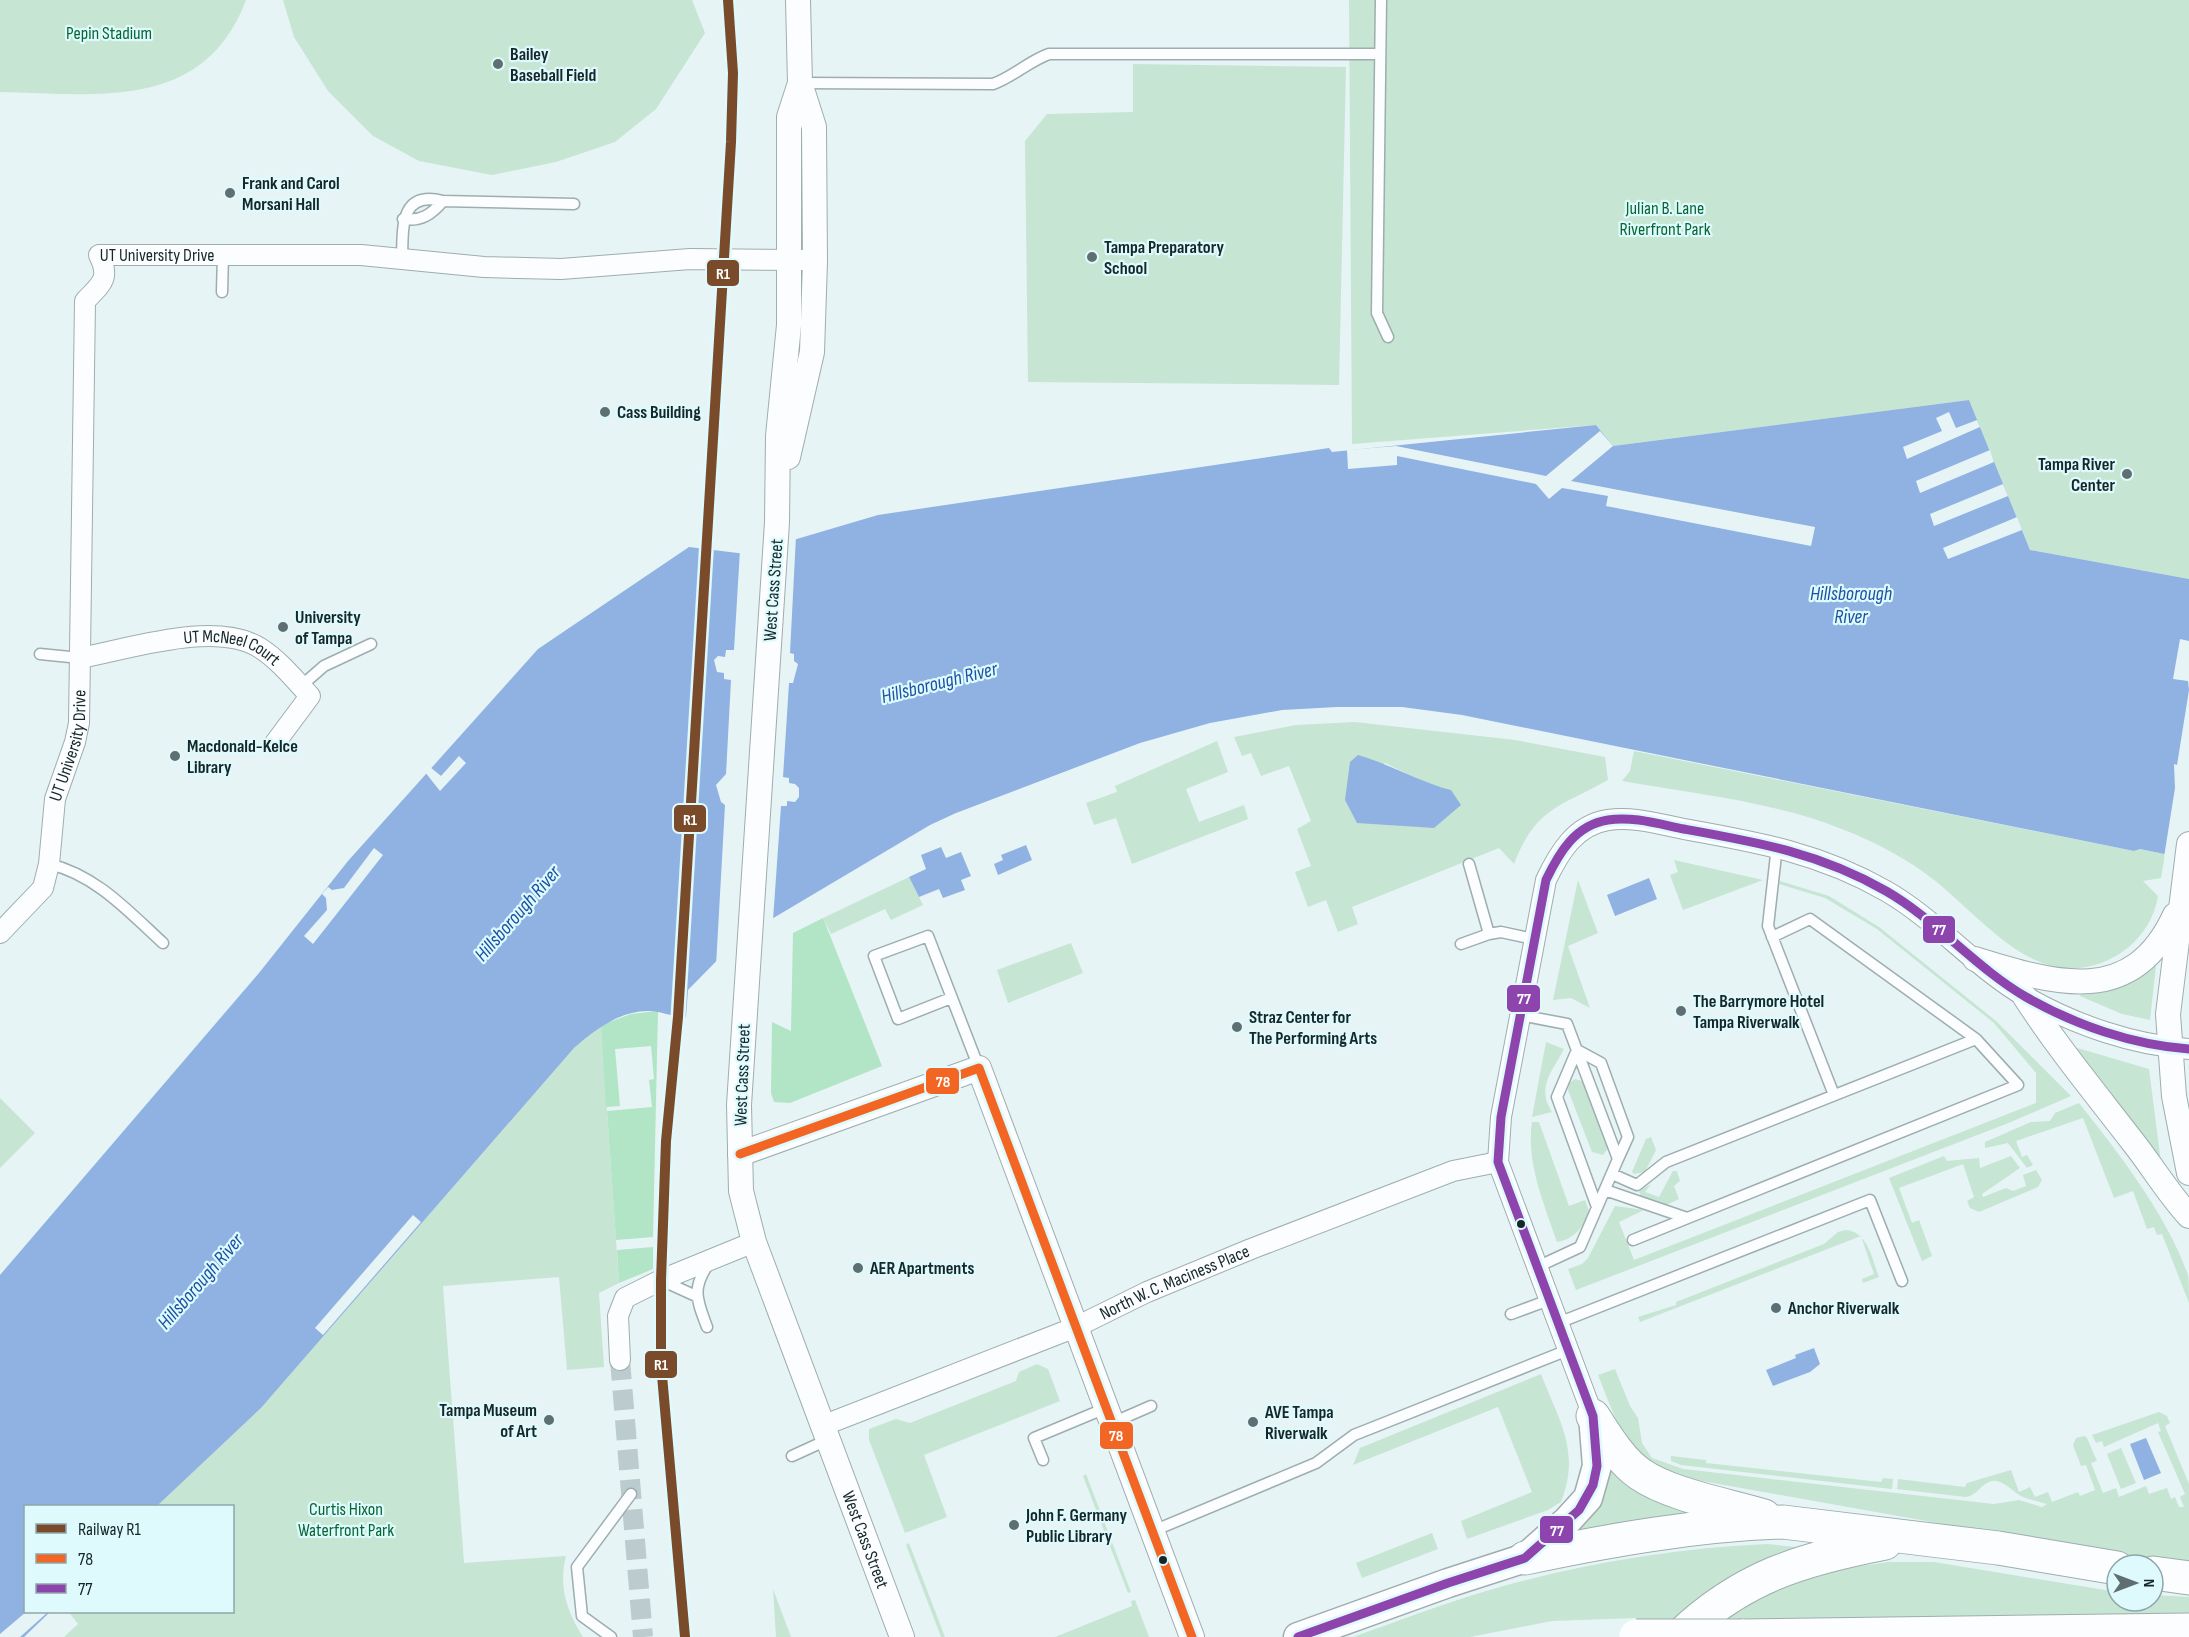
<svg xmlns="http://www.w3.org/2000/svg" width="2189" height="1637" font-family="'Sofia Sans Condensed',sans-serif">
<rect width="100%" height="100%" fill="#e6f4f6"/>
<path fill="#c6e5d3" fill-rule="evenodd" d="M0,0H246C204,112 97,94 0,92Z
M283,0H692L705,33L656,109L615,142L556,162L492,175L419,161L373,136L328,91L294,37Z
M1349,0H2189V579L2030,550L1969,400L1613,446L1596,425L1352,444Z
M1133,64L1346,67L1339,385L1028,382L1025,141L1047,114L1133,112Z
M1355,722L1515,740L1605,757L1608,780C1560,807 1536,807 1514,864L1499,848L1352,907L1358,924L1338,932L1326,900L1308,907L1295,872L1311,866L1297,829L1311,821L1289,766L1261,776L1251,753L1242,756L1234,737L1296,725ZM1385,763L1428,784L1451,790L1345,800Z
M1217,741L1228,772L1186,789L1199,822L1244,805L1248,819L1132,864L1116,818L1094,825L1086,803L1117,792L1115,786Z
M1634,751L2134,851L2140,849L2165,854L2161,878L2143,881L2158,896C2150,948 2092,982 2042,963C2005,949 1968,908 1938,883C1908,859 1874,841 1839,828C1774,802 1691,793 1622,781L1630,771Z
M1674,860L1763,880L1683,910L1670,875L1678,872Z
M909,877L923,905L891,920L885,909L831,934L823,918Z
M1578,880L1598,933L1568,946L1590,1008L1571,998L1553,1000Z
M1780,881L1829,896L1879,927L1996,1021L2071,1096L2011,1122L1576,1290L1568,1269L1582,1264L1588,1258L1615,1206L1644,1210L1619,1222L1634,1260L2036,1103V1073L1994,1023L1877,929L1825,898L1779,884Z
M1071,943L1083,973L1008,1003L997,970Z
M2153,963L2156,966L2150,1020L2122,1014L2080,996L2081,994L2100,991Z
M601,1025L619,1283L599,1293L604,1367L567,1370L559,1277L443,1286L464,1563L566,1556C558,1587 567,1611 583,1637H64L78,1624L69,1612H232V1506H157L261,1408L574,1048Z
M1546,1042L1564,1049C1552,1072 1536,1087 1552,1112L1532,1117Z
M2074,1047L2149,1069L2161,1163Z
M1575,1079L1585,1082L1609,1147L1603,1155L1592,1152L1568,1090L1569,1083Z
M0,1098L35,1133L0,1168Z
M2079,1103C2118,1152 2167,1215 2188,1275C2189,1283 2189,1294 2189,1303L2162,1234L2157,1235L2154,1227L2147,1229L2133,1191L2114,1198L2083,1118L2016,1141L2022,1157L2027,1155L2033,1165L2027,1168L2008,1143L1985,1148V1142L2031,1122L2050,1121L2055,1113Z
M1532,1122H1539L1569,1206L1585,1200L1589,1211C1584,1227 1574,1239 1557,1242C1544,1203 1526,1163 1532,1122Z
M1651,1137L1656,1150L1645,1172L1634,1174L1632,1172L1646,1139Z
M1944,1156L1947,1161L1979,1158L1980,1168L2011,1156L2020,1168L1982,1194L1983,1197L2006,1188L2013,1191L2026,1186L2023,1175L2036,1170L2042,1180L2038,1187L1979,1212L1970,1208L1967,1201L1974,1197L1963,1164L1899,1188L1912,1223L1919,1220L1932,1256L1922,1261L1889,1178Z
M1673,1171H1677L1680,1181L1674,1186L1679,1199L1664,1206L1641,1197L1639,1191L1651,1184L1645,1192L1659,1197Z
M1846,1230C1868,1232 1872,1259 1879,1277L1863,1283L1862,1279L1874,1274L1861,1236L1640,1322L1638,1317L1676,1305V1302L1824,1244L1838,1232Z
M1037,1364L1048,1369L1060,1401L924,1455L947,1517L905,1533L869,1440V1429L896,1419L910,1423L1016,1381L1019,1372Z
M1615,1369L1630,1406L1638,1418L1642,1443L1652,1458L1683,1469L1994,1504L2019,1500L2042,1507L2047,1504C2039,1502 2031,1500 2023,1497C2013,1493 2001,1476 1989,1482C1979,1486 1977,1496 1965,1497L1897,1489L1898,1479L1965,1487L1967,1483L2011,1470L2019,1492L2030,1487L2035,1497L2048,1492L2052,1502L2078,1492L2080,1496L2095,1490L2086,1465L2081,1466L2073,1445L2076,1438L2084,1436L2087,1438L2097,1461L2091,1463L2103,1493L2116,1488L2119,1497L2146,1486L2149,1494L2167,1488L2171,1499L2175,1497L2179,1507H2184L2180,1497L2185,1494L2158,1432L2161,1431L2158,1423L2104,1447L2102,1441L2096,1443L2092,1435L2159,1412L2167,1416L2170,1423L2165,1426L2189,1484V1568L1691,1479C1627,1462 1621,1432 1598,1375Z
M1541,1374C1559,1421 1581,1451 1561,1502L1548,1510L1467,1539L1461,1521L1532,1492L1498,1407L1353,1465L1360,1448Z
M2121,1448L2136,1483L2121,1489L2107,1454Z
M1671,1456L1706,1460V1463L1881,1482L1883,1478L1893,1479L1892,1489L1681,1465L1671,1461Z
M1603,1459L1706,1511L1568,1533Z
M1086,1474L1131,1592L1128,1593L1083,1476Z
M1432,1533L1438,1549L1362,1578L1356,1563Z
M909,1543L945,1637H941L906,1545Z
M1767,1544L1796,1547L1653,1637H1635L1637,1618L1552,1621L1470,1637H1353C1396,1622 1439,1605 1483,1592C1574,1565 1672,1548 1767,1544Z
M1889,1562H1934L2117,1592V1601H2153V1595L2189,1597V1618L1694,1637C1713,1625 1732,1609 1752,1599C1794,1577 1842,1568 1889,1562Z
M773,1589L791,1637H776Z
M1135,1600L1149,1637H1055L1132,1606L1131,1601Z"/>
<path fill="#b2e4c6" d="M823,918L882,1066L790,1103L774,1102L771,1093L772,1022L791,1031L793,933Z
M658,1011L653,1237L616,1240L607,1111L652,1107L649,1080L654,1079L651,1046L615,1049L620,1106L606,1107L601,1025L631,1014Z
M653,1247V1269L619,1283L617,1250Z"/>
<path fill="#8fb2e2" d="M1969,400L2030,550L2189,579V859L2140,849L2134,851L1462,715L1402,707H1337L1282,710L1210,723L1140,743L956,813L930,825L738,939L688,990L686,1017C676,1017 668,1014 658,1012C626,1006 597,1028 574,1048L261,1408L157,1506H26V1612H50L24,1637H0V1275L259,973L348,861L538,649L689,547L746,554L878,515L1329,448L1332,452L1596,425L1613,446Z
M1358,755C1390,764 1419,782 1451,790L1461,805L1434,828L1357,823L1345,800L1350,762Z
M1026,845L1032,860L998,875L994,864L1003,860L1001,855Z
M941,847L946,858L961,852L971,876L961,880L965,890L943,898L939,889L919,897L909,877L926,869L921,855Z
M1649,878L1657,899L1615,916L1607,895Z
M1814,1348L1820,1364L1810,1372L1773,1386L1766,1370L1796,1358L1795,1355Z
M2146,1438L2161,1473L2144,1480L2130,1444Z"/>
<path fill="#e6f4f6" d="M1949,412L1956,428L1977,420L1980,427L1907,459L1903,447L1942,431L1936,418Z
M1600,431L1613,446L1571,481L1815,527L1811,546L1606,506L1608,496L1562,488L1549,499L1536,484L1397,456V465L1348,469L1347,450L1396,446L1546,476Z
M1990,450L1994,462L1920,493L1916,481Z
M2003,484L2008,496L1934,526L1930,514Z
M2017,517L2022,530L1948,559L1943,548Z
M796,536L790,653L794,654V661L798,664L793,683H789L783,777L789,778V783L795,784L799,788V797L795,802L787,801V806H781L773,920L740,941L716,966L725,805L721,802L716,785L726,774L731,680L724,679V673L717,672L714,660L718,656L725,657L726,650H734L740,550Z
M2180,639L2189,641V862L2164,857L2175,788L2174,764L2177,765L2189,690L2188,681L2173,679Z
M459,756L466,763L440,791L425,772L430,767L441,776Z
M374,848L383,855L313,944L304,936L327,910L326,898L322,894L328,887L332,890L344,888Z
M413,1215L421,1222L323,1335L315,1328Z
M26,1612H48L20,1637H0V1634Z"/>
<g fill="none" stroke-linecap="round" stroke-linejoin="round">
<path stroke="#bccbcd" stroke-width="20" stroke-dasharray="20 10" stroke-linecap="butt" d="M620,1360L643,1637"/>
<defs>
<path id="service" d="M1381,0L1377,313L1388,337
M800,83L993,84C1013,77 1029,61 1049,54H1380
M403,219C421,222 432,214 443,201
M402,259C403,229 399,190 443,201L574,204
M222,292L223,255
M40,654L80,658
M301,686L324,666L371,644
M1777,846L1768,926L1834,1095
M49,864C96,875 128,911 163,943
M1469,864L1489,934L1501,932L1534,939
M1461,944L1489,934
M951,998L898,1019L874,956L928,936L979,1068
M1520,1015L1567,1024L1618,1159L1580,1247L1537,1267
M1612,1174L1637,1185L1666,1162L1976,1039
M1605,1190L1687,1218
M1597,1207L1557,1097L1577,1050L1601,1063L1628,1137L1618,1159
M1633,1240L2018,1085L1976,1039L1810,919L1772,937
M663,1281L696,1296
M1511,1314L1549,1300
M1558,1323L1870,1200L1902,1281
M707,1327C697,1300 691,1289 709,1263
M1112,1423L1151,1406
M792,1456L827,1440
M1043,1460L1034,1438L1106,1408
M1153,1531L1316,1463L1354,1435L1568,1350
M611,1637L582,1616L577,1567L631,1494"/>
<g id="minor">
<path id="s1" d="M80,658C130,649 215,620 260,648C279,660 295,680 310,696L275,743"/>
<path id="s2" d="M0,933L43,888L49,864L55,799L75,742L79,723L85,301C101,284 111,279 99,255H361L484,267L561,269L690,259L803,260"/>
<path d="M620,1360L618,1316L625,1298L661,1280L754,1242"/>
<path d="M1593,1416L1498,1162L1501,1117L1546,880C1559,853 1575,825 1608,820C1632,816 1659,824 1684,829C1757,842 1820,853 1886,891C1935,919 1976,968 2026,997C2075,1025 2133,1045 2189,1049"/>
<path id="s3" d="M822,1426L1076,1327L1147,1292L1251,1249L1453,1171L1498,1162"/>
</g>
<g id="tertiary">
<path id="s4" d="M800,83L789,117V325L778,436L777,522L739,1105L741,1191L754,1242L902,1637"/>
<path d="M788,457L812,352L815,261L814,127L800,83L798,0"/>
<path d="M2189,844L2168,1014L2174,1096L2189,1173"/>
<path d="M1975,959C2053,983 2132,1009 2175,915"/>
<path d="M2025,997C2058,1048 2096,1094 2133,1142C2152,1166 2168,1193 2189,1216"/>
<path d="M740,1154L979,1068L1192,1637"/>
</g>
<path id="secondary" d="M1298,1637L1448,1583L1525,1558L1568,1520L1588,1498L1597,1466L1593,1416"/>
<path id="motorway" d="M1593,1416C1607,1437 1620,1460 1640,1474C1670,1495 1728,1505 1764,1516
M1525,1558C1610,1540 1696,1525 1783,1522L1998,1548L2117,1568
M2153,1573L2189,1578
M1741,1636L2189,1630
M1679,1637C1741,1577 1802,1559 1885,1543"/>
</defs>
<use href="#service" stroke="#9eadaf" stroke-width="13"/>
<use href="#minor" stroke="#9eadaf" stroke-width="22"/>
<use href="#tertiary" stroke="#9eadaf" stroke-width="26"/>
<use href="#secondary" stroke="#9eadaf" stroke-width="31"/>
<use href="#motorway" stroke="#9eadaf" stroke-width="35"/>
<use href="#service" stroke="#fbfdfe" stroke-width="10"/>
<use href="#minor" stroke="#fbfdfe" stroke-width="20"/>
<use href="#tertiary" stroke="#fbfdfe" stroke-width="24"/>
<use href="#secondary" stroke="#fbfdfe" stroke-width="28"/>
<use href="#motorway" stroke="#fbfdfe" stroke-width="33"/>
<defs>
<path id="motorway-bridge" d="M1636,1636H1741"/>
</defs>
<use href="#motorway-bridge" stroke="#9eadaf" stroke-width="35" stroke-linecap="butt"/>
<use href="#motorway-bridge" stroke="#fbfdfe" stroke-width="33"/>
<defs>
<path id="bus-1" d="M740,1154L979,1068L1192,1637"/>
<path id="bus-2" d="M1298,1637L1448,1583L1525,1558L1579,1510L1593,1485L1597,1466L1593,1416L1498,1162L1501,1117L1546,880C1559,853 1575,825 1608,820C1632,816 1659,824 1684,829C1757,842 1820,853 1886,891C1935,919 1976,968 2026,997C2075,1025 2133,1045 2189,1049"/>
</defs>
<use href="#bus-1" stroke="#dffafd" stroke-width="14"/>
<use href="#bus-2" stroke="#dffafd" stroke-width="14"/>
<use href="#bus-1" stroke="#f26522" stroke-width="9"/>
<use href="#bus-2" stroke="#8e44ad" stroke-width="9"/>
<defs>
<path id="rail-1" d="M685,1637L661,1364V1280L666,1141L678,1017L731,142L733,73L728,0"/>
</defs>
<use href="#rail-1" stroke="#dffafd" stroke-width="15"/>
<use href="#rail-1" stroke="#7a4b2a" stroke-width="10"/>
</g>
<g fill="#5f6f71" stroke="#dffafd" stroke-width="2">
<circle cx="498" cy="64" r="6"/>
<circle cx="230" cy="193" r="6"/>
<circle cx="1092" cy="257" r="6"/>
<circle cx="605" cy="412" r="6"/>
<circle cx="2127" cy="474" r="6"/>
<circle cx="283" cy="627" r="6"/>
<circle cx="175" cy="756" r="6"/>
<circle cx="1681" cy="1011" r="6"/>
<circle cx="1237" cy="1027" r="6"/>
<circle cx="858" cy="1268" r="6"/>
<circle cx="1776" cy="1308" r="6"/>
<circle cx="549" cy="1420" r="6"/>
<circle cx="1253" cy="1422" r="6"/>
<circle cx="1014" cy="1525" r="6"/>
</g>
<g fill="#16272a" stroke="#dffafd" stroke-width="2">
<circle cx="1521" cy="1224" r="5"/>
<circle cx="1163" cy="1560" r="5"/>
</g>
<g text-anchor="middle" stroke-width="4.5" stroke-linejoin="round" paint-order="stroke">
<g font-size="18" fill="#086633" stroke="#dffafd">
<text x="109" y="39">Pepin Stadium</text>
<text x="1665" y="214">Julian B. Lane<tspan x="1665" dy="21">Riverfront Park</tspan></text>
<text x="346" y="1515">Curtis Hixon<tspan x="346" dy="21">Waterfront Park</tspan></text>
</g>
<g font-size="18" font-weight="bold" fill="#16272a" stroke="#dffafd" text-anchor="start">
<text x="510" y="60">Bailey<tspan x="510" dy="21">Baseball Field</tspan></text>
<text x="242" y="189">Frank and Carol<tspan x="242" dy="21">Morsani Hall</tspan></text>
<text x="1104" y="253">Tampa Preparatory<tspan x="1104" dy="21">School</tspan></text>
<text x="617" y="418">Cass Building</text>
<text x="2115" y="470" text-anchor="end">Tampa River<tspan x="2115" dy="21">Center</tspan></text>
<text x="295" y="623">University<tspan x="295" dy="21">of Tampa</tspan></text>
<text x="187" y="752">Macdonald-Kelce<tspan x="187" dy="21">Library</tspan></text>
<text x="1693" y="1007">The Barrymore Hotel<tspan x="1693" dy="21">Tampa Riverwalk</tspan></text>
<text x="1249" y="1023">Straz Center for<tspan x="1249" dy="21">The Performing Arts</tspan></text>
<text x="870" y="1274">AER Apartments</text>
<text x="1788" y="1314">Anchor Riverwalk</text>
<text x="537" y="1416" text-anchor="end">Tampa Museum<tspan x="537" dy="21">of Art</tspan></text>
<text x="1265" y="1418">AVE Tampa<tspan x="1265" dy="21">Riverwalk</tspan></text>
<text x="1026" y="1521">John F. Germany<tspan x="1026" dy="21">Public Library</tspan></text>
</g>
<g font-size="18" fill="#16272a" stroke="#dffafd">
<text dy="6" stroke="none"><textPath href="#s2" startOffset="766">UT University Drive</textPath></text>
<text transform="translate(773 590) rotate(-86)" y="6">West Cass Street</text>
<text dy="6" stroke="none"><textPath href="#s1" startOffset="156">UT McNeel Court</textPath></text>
<text dy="6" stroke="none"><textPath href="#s2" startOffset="208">UT University Drive</textPath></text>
<text transform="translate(742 1075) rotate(-88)" y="6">West Cass Street</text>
<text dy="6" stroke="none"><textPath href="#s3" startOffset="381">North W. C. Maciness Place</textPath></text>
<text dy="6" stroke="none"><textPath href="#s4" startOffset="1482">West Cass Street</textPath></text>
</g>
<g font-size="20" font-style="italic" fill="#1c52a3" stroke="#dffafd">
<text x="1851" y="600">Hillsborough<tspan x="1851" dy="23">River</tspan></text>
<text transform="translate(939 682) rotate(-14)" y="7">Hillsborough River</text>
<text transform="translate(517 913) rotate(-49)" y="7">Hillsborough River</text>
<text transform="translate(200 1281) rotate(-49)" y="7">Hillsborough River</text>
</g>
</g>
<g stroke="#dffafd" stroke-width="2">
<rect x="706" y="259" width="34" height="28" rx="6" fill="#7a4b2a"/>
<rect x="673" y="804" width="34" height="29" rx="6" fill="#7a4b2a"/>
<rect x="1922" y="915" width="34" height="29" rx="6" fill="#8e44ad"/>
<rect x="1506" y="984" width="35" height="29" rx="6" fill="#8e44ad"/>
<rect x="925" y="1067" width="35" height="28" rx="6" fill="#f26522"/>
<rect x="644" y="1350" width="34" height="29" rx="6" fill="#7a4b2a"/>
<rect x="1099" y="1421" width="35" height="29" rx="6" fill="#f26522"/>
<rect x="1539" y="1515" width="35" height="29" rx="6" fill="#8e44ad"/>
</g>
<g font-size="16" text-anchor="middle" font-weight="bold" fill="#fff">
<text x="723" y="279">R1</text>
<text x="690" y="825">R1</text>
<text x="1939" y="935">77</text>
<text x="1524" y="1004">77</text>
<text x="943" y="1087">78</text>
<text x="661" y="1370">R1</text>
<text x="1116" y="1441">78</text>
<text x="1557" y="1536">77</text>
</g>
<rect x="24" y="1505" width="210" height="108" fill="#dffafd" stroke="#8fa6a9" stroke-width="1.5"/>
<rect x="36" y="1524" width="30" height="9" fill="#7a4b2a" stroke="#8fa6a9" stroke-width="1.5"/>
<text x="78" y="1535" font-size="18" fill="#16272a">Railway R1</text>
<rect x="36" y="1554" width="30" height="9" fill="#f26522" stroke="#8fa6a9" stroke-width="1.5"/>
<text x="78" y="1565" font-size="18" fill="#16272a">78</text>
<rect x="36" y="1584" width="30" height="9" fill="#8e44ad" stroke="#8fa6a9" stroke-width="1.5"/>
<text x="78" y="1595" font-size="18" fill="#16272a">77</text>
<g transform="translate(2135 1583) rotate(90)"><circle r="28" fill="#dffafd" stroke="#8fa6a9" stroke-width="1.5"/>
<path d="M0-4.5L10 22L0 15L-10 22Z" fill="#5f6f71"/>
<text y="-9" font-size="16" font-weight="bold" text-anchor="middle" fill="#16272a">N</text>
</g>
</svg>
